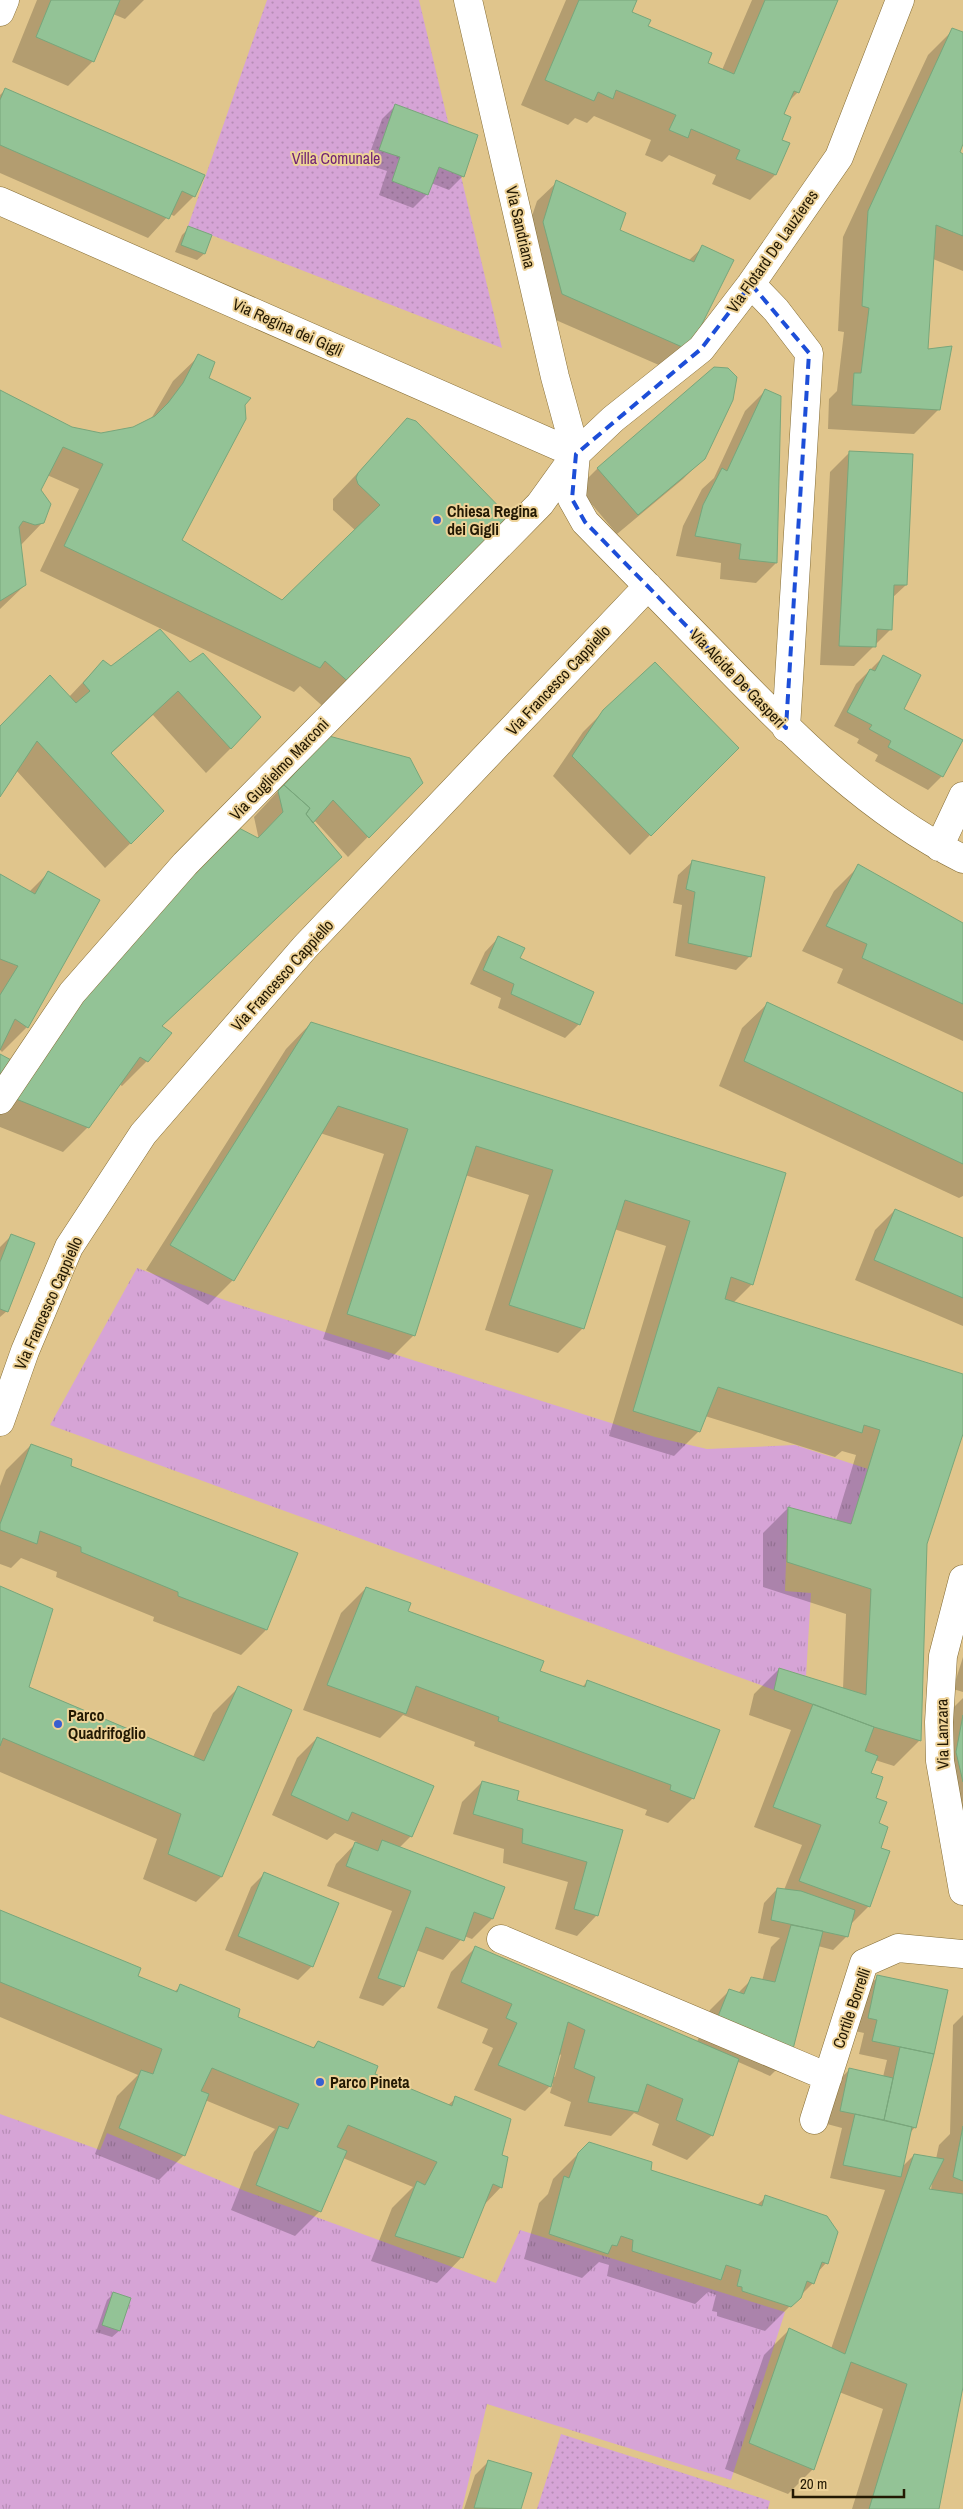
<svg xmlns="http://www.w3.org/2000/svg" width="963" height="2509" font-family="'Archivo Narrow',sans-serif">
<defs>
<pattern id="grass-tufts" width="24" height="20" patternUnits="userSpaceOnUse" patternTransform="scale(1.25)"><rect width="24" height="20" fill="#d6a4d6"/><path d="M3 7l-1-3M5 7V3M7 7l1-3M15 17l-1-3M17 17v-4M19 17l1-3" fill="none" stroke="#b78db6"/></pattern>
<pattern id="park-dots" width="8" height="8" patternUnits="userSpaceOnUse" patternTransform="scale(1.25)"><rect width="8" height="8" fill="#d6a4d6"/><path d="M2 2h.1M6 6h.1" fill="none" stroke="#b78db6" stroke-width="1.8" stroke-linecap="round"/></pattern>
</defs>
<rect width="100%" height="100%" fill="#e0c58c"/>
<path fill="url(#grass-tufts)" d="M137,1268L230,1302L655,1437L707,1449L795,1445L868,1469L851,1524L788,1507L785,1591L811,1593L806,1676L779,1668L774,1690L50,1425Z
M0,2114L100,2150L107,2133L245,2191L496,2283L520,2230L785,2312L731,2480L487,2404L462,2509H0Z"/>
<path fill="url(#park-dots)" d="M267,0H419L502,348L188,226Z
M561,2434L770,2501L768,2509H537Z"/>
<path fill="#0003" fill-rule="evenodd" d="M37,0H144L125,19L113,14L93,61L68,86L12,62Z
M566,0H636L630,13L647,27L706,64L722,70L752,0H837L798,92L788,102L783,114L780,141L788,144L775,175L750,200L712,184L716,175L669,155L662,162L645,155L651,140L594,116L587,123L575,118L568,125L521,105Z
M953,30L963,33V140L958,153L963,155V271L933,259L927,350L939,409L914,434L828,429L829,399L837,391L844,332L838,331L843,237L928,55Z
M6,89L194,196L174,216L170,214L148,238L0,173V95Z
M396,105L463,176L449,190L431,183L427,194L413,208L379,195L387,171L366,164L382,119Z
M557,182L618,231L688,261L703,247L688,349L668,369L542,314L523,243L537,201Z
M189,228L210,236L204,254L197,260L175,252L182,235Z
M199,356L207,379L244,404L181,540L282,602L356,531L333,510V499L408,420L509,519L327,710L300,686L294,692L40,571L79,489L47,475L39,490L43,522L20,546L25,585L0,609V392L72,428L101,435L134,428L151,419L173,381Z
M714,369L704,458L683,479L617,534L578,488L597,469Z
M765,391L776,563L756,583L720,579L721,563L676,556L683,526L702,489L714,478L745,411Z
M850,452L906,585L892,598L891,629L854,666L820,665L830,472Z
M160,631L231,748L206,773L153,715L110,754L138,836L105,868L16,770L0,795V727L69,697L103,661L111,668Z
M884,656L902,709L942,776L928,790L875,761L878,755L857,743L859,739L834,726L856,684Z
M604,711L737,748L630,855L553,776L583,732Z
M309,758L422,782L348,857L314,820L312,823L340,857L161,1027L147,1061L122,1086L119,1084L88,1127L63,1152L0,1127V1103L259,840L254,817Z
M692,862L750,956L736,970L675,956L682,905L673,903L678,875Z
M859,866L963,924V1041L837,983L843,969L802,951L834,891Z
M48,873L27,1027L2,1052L0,1050V875L29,892Z
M498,938L579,1024L565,1038L498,1008L501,998L470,984L485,952Z
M767,1004L963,1095V1196L959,1198L719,1086L742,1028Z
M311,1023L784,1173L752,1284L733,1303L963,1375V1430L926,1544L919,1741L894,1766L875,1760L869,1774L878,1824L879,1848L869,1906L850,1925L847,1936L833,1950L818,1946L790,2056L770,2076L736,2061L712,2135L687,2160L652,2145L659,2124L634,2113L611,2136L564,2126L571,2102L550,2093L553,2083L525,2111L474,2090L493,2048L482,2043L488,2029L437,2008L451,1972L476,1947L697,2042L710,2010L730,1990L738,1993L752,1979L762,1981L771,1947L780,1938L758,1933L764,1903L777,1889L784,1890L802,1845L754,1827L791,1730L749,1715L754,1694L779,1669L843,1689L846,1614L763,1587V1533L788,1508L836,1521L856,1455L842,1451L835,1457L705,1416L699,1431L674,1456L609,1436L666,1246L614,1229L583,1328L558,1353L485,1330L529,1195L465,1175L414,1335L389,1360L323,1339L384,1154L320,1133L233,1280L208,1305L146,1270L286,1049ZM558,2053L561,2055L555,2077L552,2076Z
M895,1210L963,1239V1326L855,1280L875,1230Z
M12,1235L7,1311L0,1317V1247Z
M31,1445L69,1466L296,1554L266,1630L241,1655L153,1621L154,1617L56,1577L57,1572L21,1558L11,1568L0,1564V1486L6,1470Z
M0,1587L28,1687L193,1757L213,1713L238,1688L221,1877L196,1902L143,1879L157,1839L0,1772Z
M366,1588L407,1612L539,1672L582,1687L588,1681L693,1798L668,1823L645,1815L647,1810L474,1746L475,1742L403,1715L380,1738L303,1710L341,1613Z
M963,1657V1692L953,1689Z
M963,1698V1907L931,1778L943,1718Z
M317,1738L411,1836L399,1848L503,1887L492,1919L472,1939L464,1936L443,1960L416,1950L403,1986L383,2006L359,1998L392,1911L327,1886L336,1864L357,1842L335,1833L327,1840L272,1815L297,1758Z
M482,1782L515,1800L622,1831L596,1916L577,1936L555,1929L568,1882L503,1863L504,1849L453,1834L462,1802Z
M265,1873L312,1966L298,1980L225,1950L251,1887Z
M0,1911L136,1977L174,1992L181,1986L236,2018L312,2049L318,2042L373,2075L447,2106L456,2098L500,2155L501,2187L484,2205L462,2257L437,2283L371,2261L392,2208L413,2187L343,2158L320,2211L295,2236L231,2210L254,2152L275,2129L205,2100L184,2155L159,2180L95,2154L117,2096L138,2075L0,2017Z
M878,1977L946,1991L915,2127L910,2133L902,2167L914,2155L936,2159L939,2145L950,2134L953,2025L963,2015V2380L938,2509H852L883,2409L839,2392L813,2469L788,2494L725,2469L764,2355L789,2330L831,2349L885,2190L830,2178L842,2128L827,2124L836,2083L850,2069L883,2077L887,2060L859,2054L864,2033L855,2031L864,1990ZM932,2181L931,2191L927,2190Z
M578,2154L650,2171L757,2205L766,2197L826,2263L817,2273L813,2283L765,2331L717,2316V2312L712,2311L716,2295L708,2292L695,2304L607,2276L609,2265L599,2262L582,2278L524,2259L539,2203L548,2194L553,2179Z
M114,2293L119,2331L112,2337L96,2332L107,2300Z
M489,2461L530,2474L520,2509H464L475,2475Z"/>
<path fill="#93c396" stroke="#78a67b" d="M51,0H120L94,62L36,37Z
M579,0H637L632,12L651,20L648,26L712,53L708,63L734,74L765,0H838L799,93L794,91L784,114L791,117L782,140L790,143L776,175L736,159L740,150L691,129L688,138L669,130L676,115L616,90L613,99L598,92L594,101L545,80Z
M952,28L963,32V144L960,152L963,154V236L936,225L928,349L952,346L940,410L852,405L854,373H861L869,308L862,306L868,211Z
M5,88L205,175L195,197L182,191L169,219L0,145V100Z
M395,104L478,135L464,177L439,167L428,195L392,181L400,157L379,150Z
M556,180L626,213L620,230L694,262L702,245L734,260L689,350L562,294L543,222Z
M188,226L212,235L205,254L181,245Z
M198,354L215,362L209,378L251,398L245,405L246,419L182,540L282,600L380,505L358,484L356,478L358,473L407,418L416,421L511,519L353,686L325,661L320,668L64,546L103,464L63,447L41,490L51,504L44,523L35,525L23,521L19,527L26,585L0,601V390L72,427L101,433L133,427L155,416L168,403L183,383Z
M714,367L728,368L737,377L733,400L705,459L638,515L597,468Z
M765,389L781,396L777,563L739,559L741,544L695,536L703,505L722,468L727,471Z
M849,451L913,454L907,585H894L892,630L877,629L876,647L839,646Z
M160,629L190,662L203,653L261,717L231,749L178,691L111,753L164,811L131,844L37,741L0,797V726L50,675L76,703L90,691L83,683L103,660L111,666Z
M883,655L921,675L904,709L963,740L943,777L888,747L891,741L869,729L872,725L847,712L870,669L875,671Z
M655,662L739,748L651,836L572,756L603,710Z
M329,736L410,758L423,783L369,838L333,800L313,823L306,814L310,808L284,785Z
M284,785L310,808L306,814L342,857L162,1026L172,1033L148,1062L140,1057L89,1128L11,1097L78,999L237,827L258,838L283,812L278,791Z
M692,860L765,877L751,957L688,943L695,892L686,889Z
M858,864L963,923V1004L862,958L867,944L826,926Z
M48,871L100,900L28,1028L15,1019L0,1050V995L18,966L0,959V874L35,894Z
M498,936L525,948L520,958L594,992L580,1025L511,994L514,984L483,970Z
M767,1002L963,1093V1164L744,1061Z
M311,1022L786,1173L753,1285L731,1277L725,1299L963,1374V1434L927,1544L921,1741L874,1727L774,1690L779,1668L866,1695L871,1589L787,1562L788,1507L851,1524L880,1430L864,1425L862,1433L718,1387L700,1432L633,1411L690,1221L625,1200L584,1329L509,1305L553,1170L476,1146L415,1336L347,1314L408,1129L338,1106L234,1281L170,1245Z
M0,1054L13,1061L0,1079Z
M895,1209L963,1238V1298L874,1260Z
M11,1234L35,1243L8,1312L0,1309V1262Z
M31,1444L72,1459L71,1466L298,1553L267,1630L178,1596V1592L81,1552V1547L40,1531L37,1544L0,1530V1524Z
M0,1586L53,1609L29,1687L204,1761L238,1686L292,1710L222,1877L168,1854L181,1814L3,1738L0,1746Z
M366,1587L411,1603L408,1611L544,1661L540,1671L585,1687L587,1680L720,1730L694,1799L670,1790L671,1785L498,1721L499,1717L416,1686L406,1714L327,1685Z
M813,1704L874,1727L865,1751L878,1756L871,1773L883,1777L876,1798L887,1802L879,1823L888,1827L881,1848L890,1851L870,1907L799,1881L821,1825L773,1807Z
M963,1715V1782L956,1752Z
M317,1737L434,1786L412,1837L352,1812L348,1821L291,1795Z
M482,1781L519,1791L517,1800L623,1830L598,1916L574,1909L587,1862L522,1843L523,1829L473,1814Z
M382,1840L505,1887L493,1919L474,1912L464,1941L426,1927L404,1987L378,1978L411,1891L346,1866L355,1842L378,1851Z
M264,1872L339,1903L313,1967L238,1936Z
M777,1888L801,1891L855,1910L848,1937L771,1920Z
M0,1910L141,1968L138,1976L177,1992L180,1984L240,2009L238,2017L314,2048L318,2041L378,2066L375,2074L452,2106L455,2096L511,2119L502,2155L508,2157L502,2188L493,2184L463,2258L395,2236L417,2181L425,2185L437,2162L348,2125L337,2147L347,2151L321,2212L256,2185L279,2126L288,2129L299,2104L212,2068L201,2091L209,2094L185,2156L119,2128L141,2070L153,2074L162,2049L0,1982Z
M791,1925L823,1931L791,2057L715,2024L729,1989L744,1994L751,1977L775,1982Z
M475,1946L739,2059L713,2136L676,2120L683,2099L647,2084L638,2112L588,2102L595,2077L574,2068L585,2030L568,2022L551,2087L498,2065L517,2023L506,2018L512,2004L461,1982Z
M877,1975L948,1990L934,2054L872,2041L877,2020L868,2018Z
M900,2047L934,2054L916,2128L884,2120Z
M849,2068L893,2078L884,2120L840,2111Z
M855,2114L912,2127L901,2177L843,2165Z
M963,2126V2181L953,2177Z
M589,2142L652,2162L651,2170L762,2206L765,2195L827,2216L838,2232L828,2264L822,2262L814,2284L807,2281L801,2298L791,2307L742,2291V2287L737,2286L741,2270L726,2265L721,2280L632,2251L633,2240L621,2236L617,2246L612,2245L608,2254L549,2234L564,2176L569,2178L578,2153Z
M914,2154L944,2159L929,2189L963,2194V2387L939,2509H869L907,2384L851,2362L814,2470L749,2443L789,2328L845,2354Z
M113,2292L131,2298L120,2331L102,2325Z
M488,2460L532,2473L521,2509L474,2508Z"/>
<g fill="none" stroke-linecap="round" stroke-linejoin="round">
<defs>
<path id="street" d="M468,0L555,377L576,454L572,499L585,522C631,569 677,616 723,663C795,737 870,813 963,859
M0,12L5,0
M0,201L576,454
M751,284L776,310L809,353L786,728
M939,847L963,796
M0,1100L72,993L185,864L540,504L576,454L613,419L701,349L751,284L839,157L900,0
M0,1422L25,1351L69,1247L143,1134L305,947L648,586
M963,1579L943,1656L939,1722L940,1761L963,1891
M501,1939L828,2077
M814,2120L864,1963L898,1948L963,1954"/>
</defs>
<use href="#street" stroke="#846c34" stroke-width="29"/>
<use href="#street" stroke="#fff" stroke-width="28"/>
</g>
<path fill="none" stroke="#1d4ed8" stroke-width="4" stroke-dasharray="10 6" stroke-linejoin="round" d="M751,284L809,353L786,728L585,522L572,499L576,454L701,349Z"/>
<g fill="#395fd0" stroke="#edd298" stroke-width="2">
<circle cx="437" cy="520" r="5"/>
<circle cx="58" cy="1724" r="5"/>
<circle cx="320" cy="2082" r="5"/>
</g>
<g text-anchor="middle" stroke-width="4" stroke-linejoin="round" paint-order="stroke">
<g font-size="16" fill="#712474" stroke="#edd298">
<text x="336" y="164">Villa Comunale</text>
</g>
<g font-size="16" fill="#231903" stroke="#edd298">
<text transform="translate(521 227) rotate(77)" y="6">Via Sandriana</text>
<text transform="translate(772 251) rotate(-55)" y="6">Via Flotard De Lauzieres</text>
<text transform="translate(288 327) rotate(24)" y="6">Via Regina dei Gigli</text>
<text transform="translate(738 678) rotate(46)" y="6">Via Alcide De Gasperi</text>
<text transform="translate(558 680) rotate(-47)" y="6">Via Francesco Cappiello</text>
<text transform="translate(279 769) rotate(-46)" y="6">Via Guglielmo Marconi</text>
<text transform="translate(282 975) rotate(-48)" y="6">Via Francesco Cappiello</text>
<text transform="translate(48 1303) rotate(-66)" y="6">Via Francesco Cappiello</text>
<text transform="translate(942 1734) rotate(-91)" y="6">Via Lanzara</text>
<text transform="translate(851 2008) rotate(-71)" y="6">Cortile Borrelli</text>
</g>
<g font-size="16" font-weight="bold" fill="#231903" stroke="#edd298" text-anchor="start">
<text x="447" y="517">Chiesa Regina<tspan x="447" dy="18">dei Gigli</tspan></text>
<text x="68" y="1721">Parco<tspan x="68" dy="18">Quadrifoglio</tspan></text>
<text x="330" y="2088">Parco Pineta</text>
</g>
</g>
<path d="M793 2489v8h111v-8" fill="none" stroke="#231903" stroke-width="2.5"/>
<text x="800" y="2489" font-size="15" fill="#231903" stroke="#edd298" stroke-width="4" paint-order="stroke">20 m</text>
</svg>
